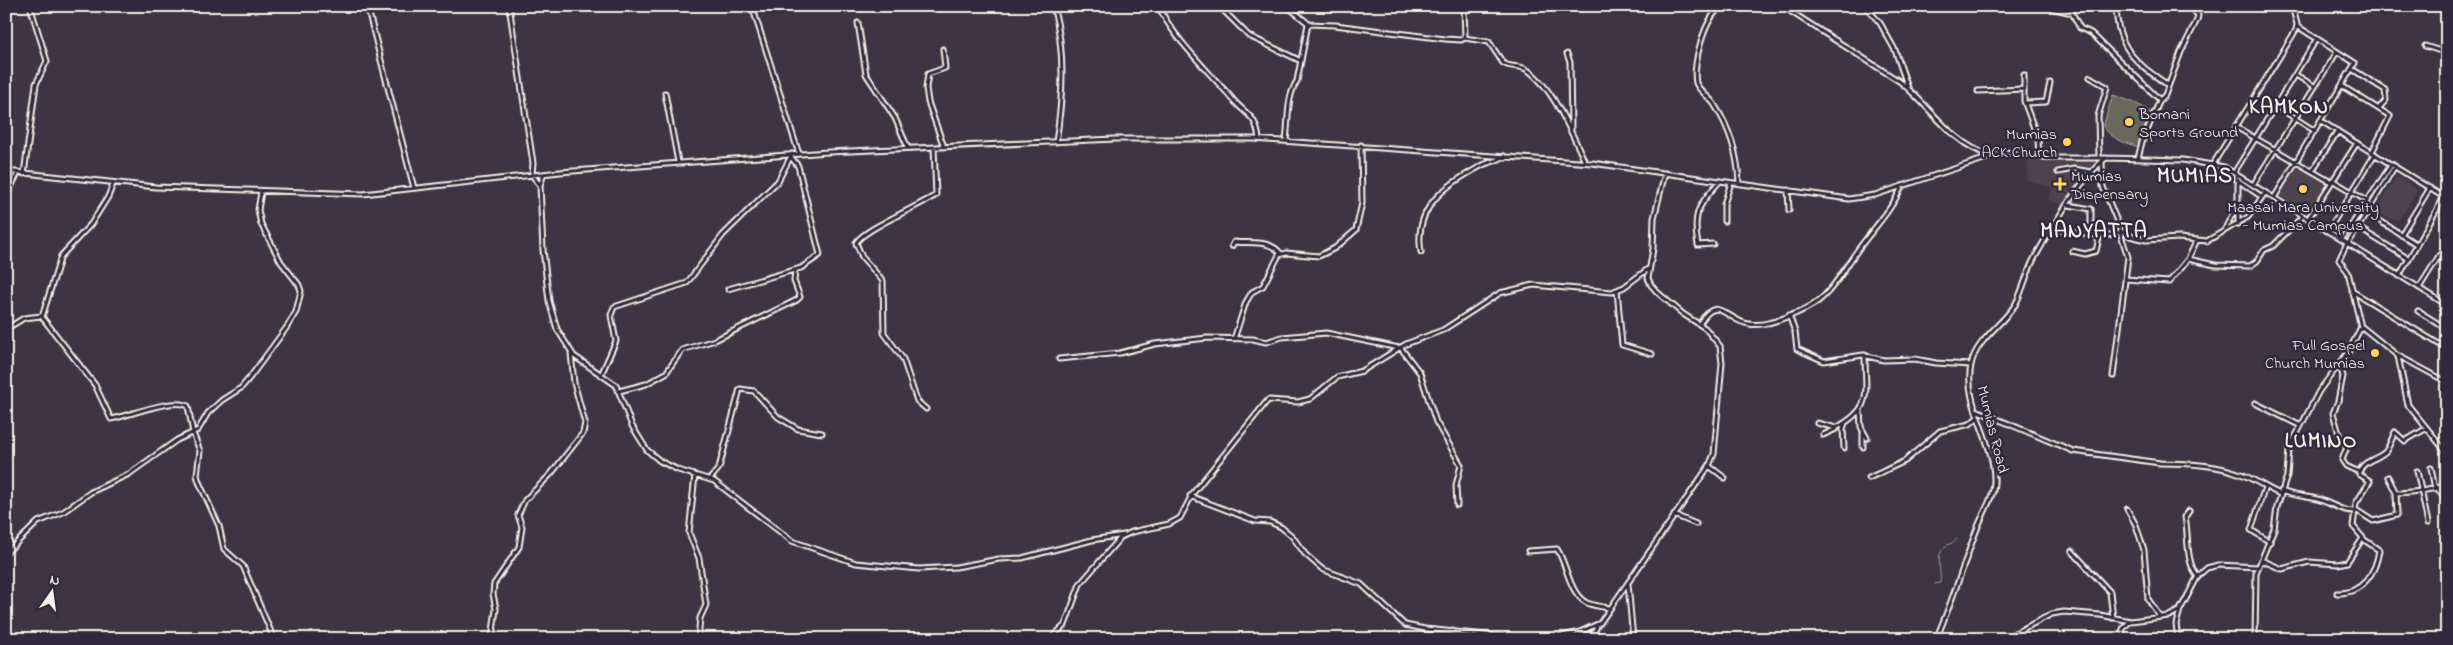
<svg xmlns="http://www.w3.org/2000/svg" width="2453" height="645" font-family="'Indie Flower',sans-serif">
<rect width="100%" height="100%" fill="#3d3544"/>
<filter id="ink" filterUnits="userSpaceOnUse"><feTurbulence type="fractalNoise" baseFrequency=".02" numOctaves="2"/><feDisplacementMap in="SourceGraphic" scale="10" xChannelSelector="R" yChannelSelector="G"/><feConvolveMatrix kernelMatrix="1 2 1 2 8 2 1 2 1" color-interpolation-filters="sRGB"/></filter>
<g filter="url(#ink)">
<path fill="#4e424d" d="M2028,159L2064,161H2097L2065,207L2048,199L2052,188L2027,180Z
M2297,165L2327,183L2307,215L2278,196Z
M2396,176L2418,190L2399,220H2392L2377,211Z"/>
<path fill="#67695b" stroke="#aeada2" d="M2113,95C2127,100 2145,105 2155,117L2141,147C2126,144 2111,139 2103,126Z"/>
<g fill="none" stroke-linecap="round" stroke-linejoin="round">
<path stroke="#909ea4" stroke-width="1" d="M1935,584L1940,583C1942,572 1934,554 1946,546C1950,543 1954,543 1957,539"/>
<defs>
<path id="minor" d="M367,6L414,188
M509,6L533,163L532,175L539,184
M752,6L799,154
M1053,6C1066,51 1063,96 1056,142
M1159,6C1169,34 1215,78 1235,102C1249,117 1256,116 1259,139
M1219,6L1249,36L1301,61
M1287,6L1309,24L1335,25L1445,39L1461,40L1465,38
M1464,6L1465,38L1489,42L1503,63C1510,68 1519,65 1526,69C1552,85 1572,134 1585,162
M1723,6C1705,15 1692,64 1696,83C1699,91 1709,96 1714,104C1729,127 1738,155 1739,183
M1782,6L1899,81C1929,104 1950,143 1989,155
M1865,6L1880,23L1895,50L1908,88
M2053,6L2055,9L2072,13L2080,28L2091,33L2160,100
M2116,6C2117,49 2136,63 2168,85
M858,23L866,74L895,118L908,148
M2425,46L2447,53
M943,49L945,68L928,74L926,88L928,102L944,147
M1567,54L1570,62L1571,130
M2352,69L2385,90L2386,100L2379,108
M2024,75V101L2038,139L2039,157
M2296,75L2314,86
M2090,77L2107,87L2098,116L2099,157
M2342,86L2390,116L2372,152
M1978,91L2024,89
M665,93L678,162
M2026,103L2046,102L2050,83
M2276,106L2315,131
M2321,121L2447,199
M2236,127L2331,182
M1286,140C1289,120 1286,98 1297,81L1308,24
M2138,158L2142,142L2160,100L2165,95L2181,52L2197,20L2198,15L2193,10L2180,6
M2213,164L2296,30L2297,24L2292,6
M6,171L156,187L363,194L560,172L828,152L1115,139H1253L1592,163L1849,199L1875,195L2005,152L2051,158H2107
M2312,171L2338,131
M2058,172L2074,169L2091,172
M2234,173L2316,40
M24,174L36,84L47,61L30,6
M544,174L540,185L543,250L549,301L557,329L574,356L616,385L632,426L647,450L660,461L678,470L714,481L792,541L856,563L919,569L956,567L999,559L1022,558L1092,540L1124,535
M2236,174V179L2262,197
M2238,180V224
M2332,180L2367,201
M113,184L108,197L91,224L61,256L42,317L95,385L111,419C128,416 174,397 188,406L193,433L200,451L197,475L199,482L219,526L224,549L243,566L274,639
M2253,185L2337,52
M1788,190L1789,210
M6,197L18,173
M2274,198L2355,63L2297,26
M2069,205L2091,209V234
M2366,212L2416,244
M2308,219L2357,143
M1724,221V204L1731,183
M2352,224L2409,259
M2054,228C2067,232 2112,240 2121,231L2103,187L2102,163
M2121,231L2130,236L2146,240L2179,238L2207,241L2248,217L2265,193
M2224,231L2237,205
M2328,231L2375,154
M2401,235L2430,188
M2342,239L2392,164
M2197,240L2188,259L2215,265L2250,266L2257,261L2264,250L2273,246L2303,216
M1713,244L1698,245C1692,213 1699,204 1720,181
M2348,244L2395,166
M1232,246L1234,242C1251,244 1270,239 1281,254
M2072,251L2085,254L2096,251L2100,234
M1421,252C1413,206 1447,184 1483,165C1489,162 1498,161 1504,156
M2399,276L2444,197
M2125,279L2169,282L2188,259
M2419,288L2447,243
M728,289L801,268L820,255L798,166L791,157
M1617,290L1622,345L1652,354
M2352,291L2447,349
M2418,311L2447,329
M1789,315L1795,332L1797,349L1824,361L1863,355L1884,360L1915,359L1936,363L1971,365
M1700,323C1718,293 1726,321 1749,324C1764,327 1784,318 1797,313C1806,309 1816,304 1823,297C1837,284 1846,266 1857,251C1872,230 1892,210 1902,186
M2362,327L2398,356L2408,405L2447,453
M6,329L24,318L41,316
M1234,339L1246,302L1252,292L1263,286L1279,255L1286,253L1319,256L1335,248L1356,230L1362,203L1361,145
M1400,347L1420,373L1436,422L1461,465L1456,485L1457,505
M2397,355L2447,382
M1059,359L1120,353L1155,344L1207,338L1253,339L1266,342L1282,337L1326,333L1399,348
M2339,364L2343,376L2338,401L2333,413L2341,441L2347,447L2342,460L2346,466L2359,472
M601,375L616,341L611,315L614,307L687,283L723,235L778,181L792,154
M2113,376L2128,257L2120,232
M619,391L646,384L666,373L682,350L715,340L797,300L800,297L794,281L795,270
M2255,403L2301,426
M926,409L917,401L903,359L884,333L883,281L862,257L856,243C862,230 921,205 936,195L934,147
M1976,410L2073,451L2160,463C2185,463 2214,464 2238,473C2253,478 2266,488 2280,494
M1860,411L1861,427L1867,438
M1817,423L1836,428C1874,407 1865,394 1865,355
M1863,433V447
M1823,435L1836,429
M1844,448L1843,429L1845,423
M1709,466L1725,478
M2431,468L2435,489
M2417,471L2428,523
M695,475L689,533L699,558L706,605L700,618L698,639
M1869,478L1905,461L1940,431L1970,424L1978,417
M710,479L719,468L740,389L754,391L778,417L798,429L822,433
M2265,487L2251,530L2270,542
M2437,488L2447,502
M2281,491C2293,496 2304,496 2317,499C2330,502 2341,512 2356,511
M2396,493C2414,492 2429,491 2447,485
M1190,496L1255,521L1270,522L1281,527L1292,536L1305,554L1322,569L1361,584L1405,625L1425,629L1527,639
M2127,509L2136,525L2144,550L2148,599L2160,617
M2356,510L2373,521L2397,515L2396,493L2388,477
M2189,511L2185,517C2189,535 2185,562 2198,577
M1674,515L1696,524
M2445,541L2447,538
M1528,551L1557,549C1567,564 1569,594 1587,603C1594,606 1603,607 1610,608
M2072,551L2110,592L2113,618
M6,553L38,522L63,512L91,492L129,474L177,440L198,430L208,413L222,400L241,388L251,376L287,327L296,312L301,291L299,285L281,262L261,224L258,210L261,192
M2261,560L2282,569L2309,562L2338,564L2347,562L2363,538L2353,526L2356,503L2370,481L2359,474C2361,460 2378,460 2386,451C2390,445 2392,438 2395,432L2405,441L2427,428
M1628,584L1633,639
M2337,593C2362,594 2376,573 2379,550L2363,539
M1633,637L1643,639
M492,639L496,609L493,594L494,584L519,547L522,527L518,515L525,500L551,474L583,433L585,423L574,383L571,353
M1050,639L1065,625L1080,584L1121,537L1132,532L1169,524L1180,518L1193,493L1268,400L1298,402L1310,399L1337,377L1362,371L1406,344L1443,330L1500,293L1533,285L1612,292L1624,287L1648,269
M1452,639L1453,631
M1549,639L1580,632L1600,623L1709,466L1714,454L1722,363L1720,346L1705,328L1683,314L1657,292L1651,285L1648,278L1653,249L1654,218L1665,173
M1591,639L1597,626
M1936,639C1952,603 1963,565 1977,529C1983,513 1995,496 1994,479C1994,440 1963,404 1971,365C1976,340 2001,326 2015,305C2023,291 2026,274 2034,259C2049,231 2081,178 2106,158L2183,160L2224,167L2447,305
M2003,639L2052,614L2064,612L2100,615L2131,621L2169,616L2180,610L2198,576L2207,568L2218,565L2258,567
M2121,639L2123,629L2130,621
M2178,639L2176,624L2180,610
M2255,639L2256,573L2274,529L2277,507L2287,476L2289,449L2319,391L2349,351L2361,327L2348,272L2339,260L2347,243"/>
</defs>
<use href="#minor" stroke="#f4f1e8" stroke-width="7"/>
<use href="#minor" stroke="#2f2a3d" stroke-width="3"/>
</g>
</g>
<g fill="#ffd166" stroke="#2f2a3d" stroke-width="2">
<circle cx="2129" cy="122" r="5"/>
<circle cx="2067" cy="142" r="5"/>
<path d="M2057.5 176.5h5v5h5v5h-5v5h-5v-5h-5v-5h5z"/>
<circle cx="2303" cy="189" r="5"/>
<circle cx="2375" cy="353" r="5"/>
</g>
<g text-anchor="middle" stroke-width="5" stroke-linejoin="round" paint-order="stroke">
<g font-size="16" fill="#f4f1e8" stroke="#2f2a3d" text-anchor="start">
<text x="2139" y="119">Bomani<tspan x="2139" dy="18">Sports Ground</tspan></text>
<text x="2057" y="139" text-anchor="end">Mumias<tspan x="2057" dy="18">ACK Church</tspan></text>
<text x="2071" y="181">Mumias<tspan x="2071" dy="18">Dispensary</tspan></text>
<text x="2303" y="212" text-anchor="middle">Maasai Mara University<tspan x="2303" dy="18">- Mumias Campus</tspan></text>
<text x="2365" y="350" text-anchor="end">Full Gospel<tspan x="2365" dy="18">Church Mumias</tspan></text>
</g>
<g font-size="16" fill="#f4f1e8" stroke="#2f2a3d">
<text transform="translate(1994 429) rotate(76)" y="6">Mumias Road</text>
</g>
<g font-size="21" font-weight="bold" letter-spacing="1" fill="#f4f1e8" stroke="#2f2a3d">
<text x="2289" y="113">KAMKON</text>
<text x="2195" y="182">MUMIAS</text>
<text x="2094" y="237">MANYATTA</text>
<text x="2321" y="447">LUMINO</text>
</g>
</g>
<rect width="2453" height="645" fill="none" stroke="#2f2a3d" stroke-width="25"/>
<rect x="12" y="12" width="2428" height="620" fill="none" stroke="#f4f1e8" stroke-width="2" filter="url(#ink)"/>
<g transform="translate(52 592) rotate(14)" stroke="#2f2a3d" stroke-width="4" paint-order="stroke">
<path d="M0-4L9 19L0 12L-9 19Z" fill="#f4f1e8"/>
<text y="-8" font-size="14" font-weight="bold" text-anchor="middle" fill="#f4f1e8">N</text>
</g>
</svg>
